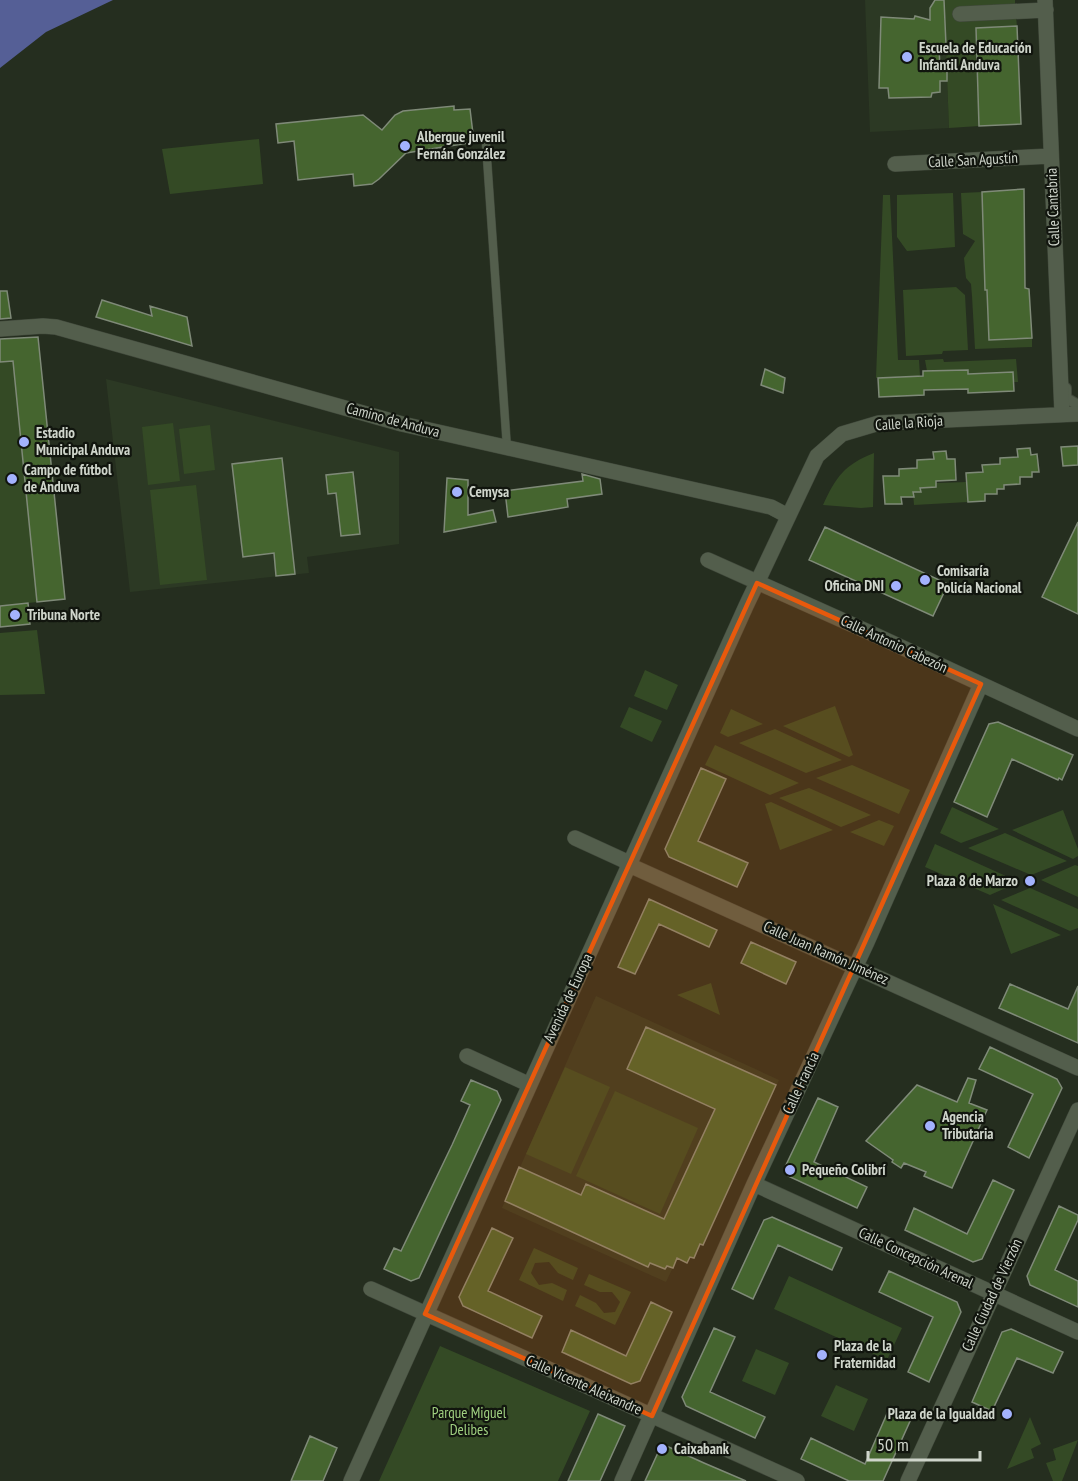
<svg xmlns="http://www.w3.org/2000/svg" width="1078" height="1481" font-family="'PT Sans Narrow',sans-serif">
<rect width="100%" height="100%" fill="#252e1f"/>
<path fill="#2c3924" d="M865,0H944L949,128L870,132Z
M106,379L399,452V544L307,557L309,573L130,592Z
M596,996L779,1080L703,1245L700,1244L694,1258L690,1257L687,1263L677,1259L666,1282L502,1208Z"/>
<path fill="#344a25" d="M944,0H1015V5L955,8L956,21L1016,17L1017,26L976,28L979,126L949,128Z
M259,139L263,184L170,194L162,149Z
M982,192L985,290H987L989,340L1032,338V347L975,349L972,296L971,284L966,278L964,258L975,241L963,234L961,193Z
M953,193L955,247L907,251L897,237V195Z
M883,195H890L898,360H919L920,376L876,378Z
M956,287L965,295L968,350L943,351L942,354L906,356L903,290Z
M38,337L65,599L0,606V341Z
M943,359L944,362L1016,359L1018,382H1014L1013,372L968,374L967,370L927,371L925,360Z
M173,423L180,481L148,485L142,427Z
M210,425L215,470L184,474L179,429Z
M874,453L873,507L861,508L823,505C836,477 844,465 874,453Z
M967,482L968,502L914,505L913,492H921L920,488L936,487V483Z
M196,485L207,580L160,585L150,490Z
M37,630L45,694L0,695V633Z
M645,670L678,685L667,710L634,696Z
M835,706L853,755L849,757L783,726Z
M629,707L662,721L652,742L620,727Z
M731,709L763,724L728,737L720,733Z
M775,729L842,760L806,773L739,743Z
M715,745L799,783L770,795L705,765Z
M852,765L910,790L899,814L816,778Z
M809,788L871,815L841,827L779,798Z
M771,802L833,830L780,850L765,804Z
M952,807L999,829L961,843L940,833Z
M1063,810L1078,849V856L1073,859L1012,830Z
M879,820L894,826L884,846L850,832Z
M1005,833L1067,861L1031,875L968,848Z
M935,844L1019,882L990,895L925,867Z
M1075,865L1078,866V897L1041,880Z
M1030,888L1078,909V928L1070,931L1001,900Z
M993,904L1061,935L1011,954Z
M711,983L720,1015L677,995Z
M565,1067L610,1087L571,1174L526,1154Z
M615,1091L698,1128L660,1214L576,1176Z
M534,1248L578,1268L573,1280L558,1273L549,1262L535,1263L531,1273L539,1285L552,1283L567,1290L563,1301L519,1280Z
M589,1274L631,1292L615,1325L575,1306L580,1295L596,1303L604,1313L615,1312L620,1302L612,1292H600L584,1285Z
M789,1276L902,1328L887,1360L774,1309Z
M440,1346L590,1411L558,1481H379Z
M756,1349L789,1363L775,1395L742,1381Z
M836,1385L868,1399L854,1431L821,1416Z
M1030,1417L1041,1444L1031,1449L1034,1458L1007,1469Z
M1078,1440L1062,1481H1053L1046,1463L1056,1460L1053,1449Z"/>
<path fill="#555f96" d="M0,0H113L46,32L0,68Z"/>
<path fill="#45652f" stroke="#7f8a78" stroke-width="1.5" d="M935,0H944L946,45L939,46L940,70H947V81H940V92L932,93L931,97L889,98L888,88H879L881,17L914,19L915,16L930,20V8Z
M1017,26L1021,124L979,126L976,28Z
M454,106V110L470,109L474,142L406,153L379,179L372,184L354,186L353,174L298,180L294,141L278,143L276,124L363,115L382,130L395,115L403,111Z
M1024,189L1025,288L1029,289L1032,338L989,340L987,290H985L982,192Z
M0,291H7L11,318L0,319Z
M102,300L152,316L150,306L187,317L192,346L96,317Z
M38,337L65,599L37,602L13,361L0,362V339Z
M765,369L785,378L783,393L761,385Z
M968,370V374L1013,372L1014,391L968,393V389L924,390V395L879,397L878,378L923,376V371Z
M1078,446V465L1063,466L1061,447Z
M1030,448L1031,455L1037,454L1039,472H1032V477H1020V484L1004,485V489H997V494H985V501L968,502L966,473L983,472L982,465L1000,464V458L1018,457L1017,449Z
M946,451L947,459H955L956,480L936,481V487L920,488L921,492H913L914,497H901L902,504H885L883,476H899V469L917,468V460L934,459L933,452Z
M282,458L295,574L276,576L274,553L243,557L232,464Z
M353,472L360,534L341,536L336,493L328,494L326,475Z
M582,474L600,479L602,494L567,499L568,507L508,517L505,491L583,481Z
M447,478L468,480V515L493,510L496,522L444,532Z
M1078,522V614L1042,597Z
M825,527L948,584L933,616L809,560Z
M28,603L30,624L0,627V606Z
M998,722L1073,755L1062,780L1059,778L1058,780L1012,759L987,817L954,802L989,724Z
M701,768L726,779L698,841L748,863L737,887L669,857L665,849Z
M649,899L717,930L709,947L659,924L635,974L618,967Z
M751,942L796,962L786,984L741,963Z
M1010,984L1068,1009L1078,986V1043L999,1008Z
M646,1027L776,1085L703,1245L700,1244L694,1258L690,1257L687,1263L677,1258L673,1268L667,1266L665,1269L650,1263L648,1267L505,1201L519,1167L581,1195L586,1184L664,1219L715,1109L627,1069Z
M990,1047L1057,1079L1062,1088L1029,1158L1008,1147L1033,1094L979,1069Z
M968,1078L976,1080L969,1103L987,1110L952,1188L924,1176L926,1172L904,1163L901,1168L892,1162L893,1160L866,1141L917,1085L957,1102Z
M471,1080L497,1091L501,1100L419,1278L411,1281L384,1269L394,1248L401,1251L452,1145L470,1105L461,1101Z
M818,1098L838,1107L814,1162L867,1187L857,1208L788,1176L785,1167Z
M993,1180L1014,1190L982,1259L973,1262L905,1230L914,1208L967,1234Z
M1059,1206L1078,1215V1220L1055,1270L1078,1281V1307L1030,1285L1027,1276Z
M772,1217L842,1248L832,1270L778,1245L753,1299L732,1289L764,1220Z
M492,1228L513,1238L488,1291L542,1316L532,1338L463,1306L459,1297Z
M889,1271L957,1302L961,1312L929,1382L908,1372L933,1317L879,1292Z
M651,1302L672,1312L640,1381L631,1384L562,1352L571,1330L626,1356Z
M714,1328L735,1337L710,1392L765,1417L755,1438L686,1406L682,1397Z
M1011,1329L1063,1352L1053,1373L1017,1358L992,1411L972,1402L1002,1332Z
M889,1409L911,1419L883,1481H849L801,1459L811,1438L865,1464Z
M598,1414L625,1426L600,1481H568Z
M310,1436L337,1448L323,1481H291Z
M662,1444L704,1463L746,1481H645Z"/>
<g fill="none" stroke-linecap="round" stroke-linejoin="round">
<defs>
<path id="service" d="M486,144L507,448"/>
<path id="pedestrian" d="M1066,388V398L1078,405"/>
<path id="minor" d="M1045,0L1062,414
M960,14L1046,10
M895,164L1051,156
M0,329L43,326L56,327L402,424L771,507L788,516
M708,560L873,634L1078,729
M575,838L623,860L629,865L1078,1068
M467,1056L528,1084
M754,1184L1078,1332
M371,1289L797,1481
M351,1481L746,606L817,456L842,434L879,423L1078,414
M622,1481L754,1184L867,942L981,684
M908,1481L1078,1110"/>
</defs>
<use href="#service" stroke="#40483b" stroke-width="9"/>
<use href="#pedestrian" stroke="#40483b" stroke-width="12"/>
<use href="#minor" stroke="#40483b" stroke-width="16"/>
<use href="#service" stroke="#535e4c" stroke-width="8"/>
<use href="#pedestrian" stroke="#535e4c" stroke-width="10"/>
<use href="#minor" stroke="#535e4c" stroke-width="15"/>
</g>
<path fill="#e8590c" fill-opacity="0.2" stroke="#e8590c" stroke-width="4.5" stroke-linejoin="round" d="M757,583L981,684L652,1416L425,1314Z"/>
<g fill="#a3b2fd" stroke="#11150e" stroke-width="2">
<circle cx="907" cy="57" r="6"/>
<circle cx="405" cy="146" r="6"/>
<circle cx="24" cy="442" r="6"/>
<circle cx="12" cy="479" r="6"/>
<circle cx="457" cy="492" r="6"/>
<circle cx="925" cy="580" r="6"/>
<circle cx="896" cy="586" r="6"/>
<circle cx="15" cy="615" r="6"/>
<circle cx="1030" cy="881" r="6"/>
<circle cx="930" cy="1126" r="6"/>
<circle cx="790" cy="1170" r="6"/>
<circle cx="822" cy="1355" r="6"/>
<circle cx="1007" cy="1414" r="6"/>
<circle cx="662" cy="1449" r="6"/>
</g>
<g text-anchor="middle" stroke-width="4.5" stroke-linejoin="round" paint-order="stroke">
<g font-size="15" font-weight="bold" fill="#cfd5cb" stroke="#11150e" text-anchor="start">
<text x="919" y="53">Escuela de Educación<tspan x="919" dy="17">Infantil Anduva</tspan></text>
<text x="417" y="142">Albergue juvenil<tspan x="417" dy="17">Fernán González</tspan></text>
<text x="36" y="438">Estadio<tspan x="36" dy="17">Municipal Anduva</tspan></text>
<text x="24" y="475">Campo de fútbol<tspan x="24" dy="17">de Anduva</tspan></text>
<text x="469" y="497">Cemysa</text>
<text x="937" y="576">Comisaría<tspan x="937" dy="17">Policía Nacional</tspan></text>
<text x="884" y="591" text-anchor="end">Oficina DNI</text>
<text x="27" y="620">Tribuna Norte</text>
<text x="1018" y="886" text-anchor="end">Plaza 8 de Marzo</text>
<text x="942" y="1122">Agencia<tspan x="942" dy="17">Tributaria</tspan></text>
<text x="802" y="1175">Pequeño Colibrí</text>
<text x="834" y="1351">Plaza de la<tspan x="834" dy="17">Fraternidad</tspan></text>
<text x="995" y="1419" text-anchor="end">Plaza de la Igualdad</text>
<text x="674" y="1454">Caixabank</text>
</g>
<g font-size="15" fill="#cfd5cb" stroke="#11150e">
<text transform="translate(973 160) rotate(-3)" y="5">Calle San Agustín</text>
<text transform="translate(1053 207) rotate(-92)" y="5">Calle Cantabria</text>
<text transform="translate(393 420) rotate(15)" y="5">Camino de Anduva</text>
<text transform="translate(909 423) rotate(-4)" y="5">Calle la Rioja</text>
<text transform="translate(894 644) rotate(25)" y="5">Calle Antonio Cabezón</text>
<text transform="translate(826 953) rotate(24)" y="5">Calle Juan Ramón Jiménez</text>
<text transform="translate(568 998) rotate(-65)" y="5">Avenida de Europa</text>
<text transform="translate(801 1083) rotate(-65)" y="5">Calle Francia</text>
<text transform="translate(916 1258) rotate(25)" y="5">Calle Concepción Arenal</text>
<text transform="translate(992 1295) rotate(-65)" y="5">Calle Ciudad de Vierzón</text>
<text transform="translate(584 1385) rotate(24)" y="5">Calle Vicente Aleixandre</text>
</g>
<g font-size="15" fill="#a0d180" stroke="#11150e">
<text x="469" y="1418">Parque Miguel<tspan x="469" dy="17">Delibes</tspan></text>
</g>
</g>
<path d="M868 1451v9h112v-9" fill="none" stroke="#cfd5cb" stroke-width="3"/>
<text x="877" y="1451" font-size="18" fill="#cfd5cb" stroke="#11150e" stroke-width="4.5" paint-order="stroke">50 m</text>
</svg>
